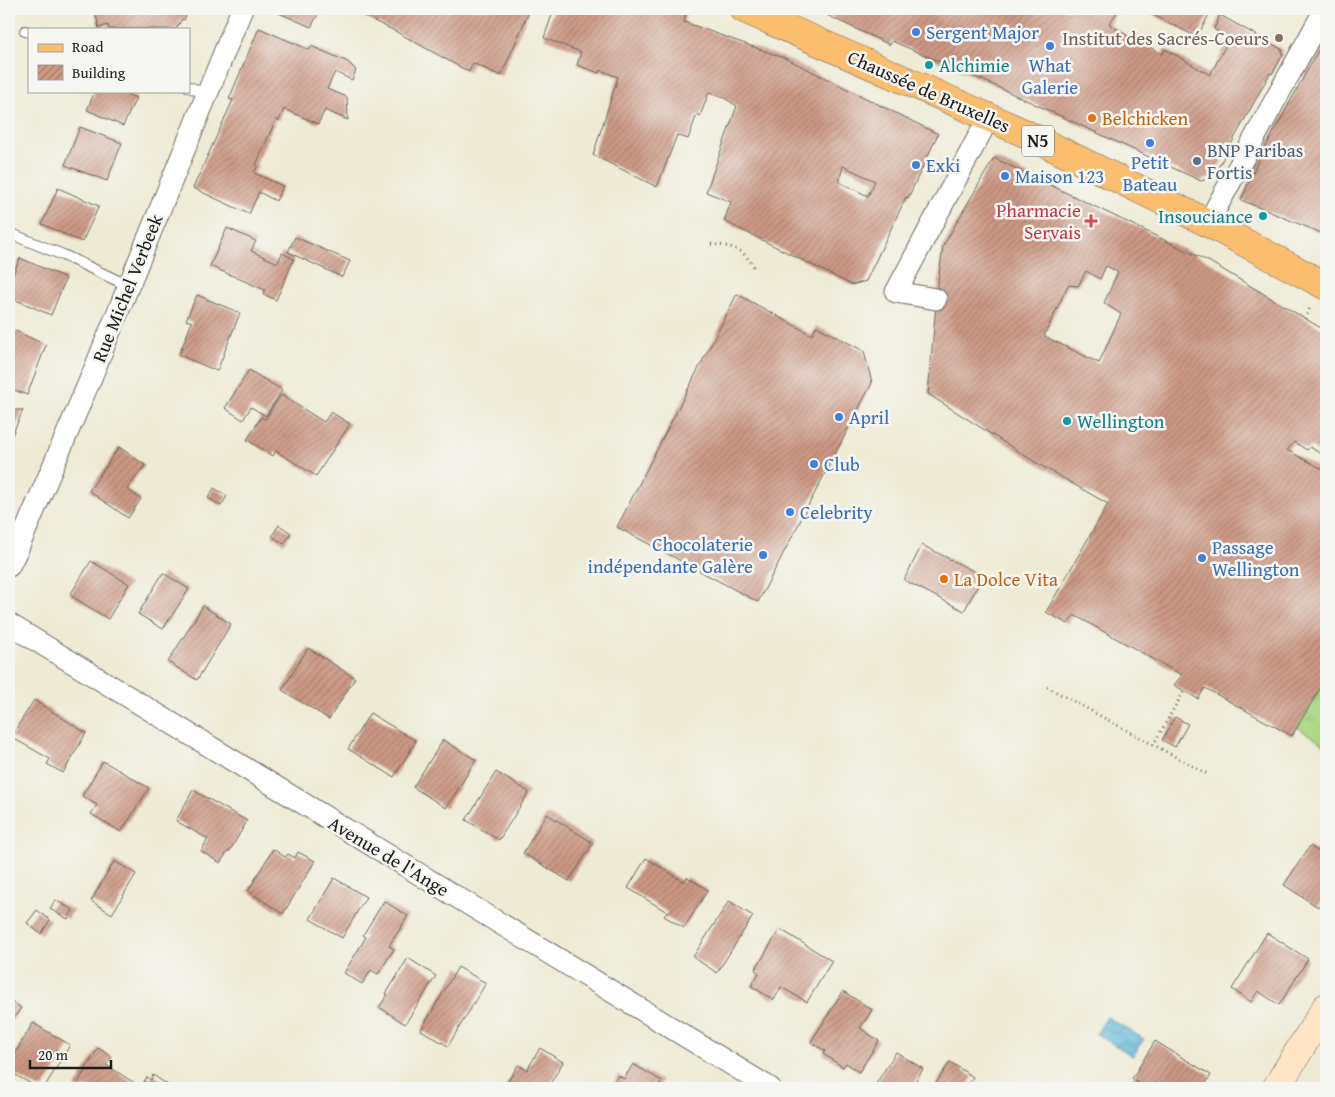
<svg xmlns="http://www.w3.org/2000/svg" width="1335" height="1097" font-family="'Gentium Book Plus',serif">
<defs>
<pattern id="park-tufts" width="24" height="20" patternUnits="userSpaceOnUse" patternTransform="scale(1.25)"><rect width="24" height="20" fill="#abd884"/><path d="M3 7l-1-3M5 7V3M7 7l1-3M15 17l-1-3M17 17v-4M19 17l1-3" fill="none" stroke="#93b971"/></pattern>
<pattern id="water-waves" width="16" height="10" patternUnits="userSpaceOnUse" patternTransform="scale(1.25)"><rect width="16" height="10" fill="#58b3d6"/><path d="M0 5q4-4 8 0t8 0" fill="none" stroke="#4891ad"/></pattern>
<pattern id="building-hatch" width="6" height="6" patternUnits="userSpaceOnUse" patternTransform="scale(1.25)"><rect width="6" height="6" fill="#cd9985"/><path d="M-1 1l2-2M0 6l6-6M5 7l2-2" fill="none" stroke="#a67c6c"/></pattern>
</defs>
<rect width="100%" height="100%" fill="#f6f6f2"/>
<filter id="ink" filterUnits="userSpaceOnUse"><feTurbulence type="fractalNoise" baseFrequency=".02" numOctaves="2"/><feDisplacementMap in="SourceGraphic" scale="10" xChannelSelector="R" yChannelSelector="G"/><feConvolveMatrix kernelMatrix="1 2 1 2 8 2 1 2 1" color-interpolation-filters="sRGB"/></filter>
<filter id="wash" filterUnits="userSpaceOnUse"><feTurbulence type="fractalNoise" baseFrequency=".0096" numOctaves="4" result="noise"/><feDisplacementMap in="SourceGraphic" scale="20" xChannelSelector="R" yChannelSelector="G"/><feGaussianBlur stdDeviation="1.12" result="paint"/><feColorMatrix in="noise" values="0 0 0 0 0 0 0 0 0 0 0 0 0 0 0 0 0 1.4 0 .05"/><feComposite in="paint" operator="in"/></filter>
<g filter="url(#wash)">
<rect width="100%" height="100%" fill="#eeead4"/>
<path fill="url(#park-tufts)" stroke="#647a50" d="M1326,679V746L1297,727Z"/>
<path fill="url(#water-waves)" stroke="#3a6879" d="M1107,1017L1144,1039L1133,1056L1096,1034Z"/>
<g id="blocks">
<path fill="url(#building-hatch)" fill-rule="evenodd" d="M102,9H127L139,13L141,9H189L184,20L182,19L176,29H109L108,25L99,28L95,11Z
M270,9H321L311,27Z
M349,9H530L501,76L473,63L469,72L393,30Z
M554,9H673L686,13L684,22L787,59L938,134L908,198L906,197L866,281L852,285L724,221L731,202L706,192L737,106L723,97L709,92L700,116L697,114L688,139L677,135L657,187L593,155L618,77L600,70L599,73L577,65L581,52L544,38ZM843,166L875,181L868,196L839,182Z
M814,9H1119L1109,24L1129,37L1144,44L1162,54L1165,49L1210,75L1229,39L1214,29L1220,15L1211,11L1197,37L1141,9H1224L1220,15L1283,50L1281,53L1283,54L1272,74L1270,73L1269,75L1213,177L1201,181L987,82L892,41L890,45Z
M259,28L310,50L311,46L348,62L356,70L352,80L335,72L327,89L347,97L348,120L325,110L318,124L284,109L279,121L276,119L256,165L258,166L254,173L283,186L276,201L259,192L249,214L193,188L233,100L229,99Z
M1326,36V235L1241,200L1259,159Z
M95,91H120L136,98L123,126L87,110Z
M80,127L122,143L107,181L65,165Z
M994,158L1210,262L1326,331V457L1310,447L1307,450L1294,442L1287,450L1326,471V678L1292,736L1205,688L1198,699L1174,685L1182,675L1074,615L1068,624L1046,612L1108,504L1035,462L928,394L938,283L943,246ZM1106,266L1118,272L1104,303L1121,314L1099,363L1044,336L1068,285L1078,286L1086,271L1100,279Z
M58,188L99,206L82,242L42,224Z
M227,228L256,241L251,251L278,263L282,253L294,259L276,300L263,294L265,290L210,266Z
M295,237L350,261L342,277L288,252Z
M20,258L66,278L51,315L9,297V284Z
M737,294L812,335L816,326L864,351L872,383L758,602L617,527Z
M197,295L240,313L217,371L179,355L192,322L186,320Z
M9,328L46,345L27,395L9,388Z
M249,370L282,390L266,416L251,407L243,420L225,408Z
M281,395L324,422L331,412L350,424L316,476L276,451L273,456L247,440L261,417L265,419Z
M9,410H23L9,442Z
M119,447L145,465L127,489L141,499L128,518L89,491Z
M214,488L227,496L221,506L208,498Z
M279,525L291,533L284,544L272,536Z
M922,545L983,576L964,611L904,580Z
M91,561L129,584L108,619L70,595Z
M163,573L189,589L163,629L138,614Z
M203,606L231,624L197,680L168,662Z
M308,648L355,678L329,719L282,690Z
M34,700L86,733L63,773L47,764L50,759L11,737Z
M370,713L416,741L394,777L348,749Z
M1175,717L1188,724L1175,747L1162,740Z
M443,740L476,760L446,808L413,787Z
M103,761L149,788L121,832L91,814L97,805L82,796Z
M496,772L529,792L499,840L466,820Z
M193,790L247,821L229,852L228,851L220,863L201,851L208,839L176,821Z
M547,814L593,843L569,881L523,853Z
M1326,819V833L1320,828Z
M1310,846L1326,857V895L1318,907L1284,885Z
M273,849L285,857L288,854L295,858L298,852L315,861L283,914L248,891Z
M646,858L684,882L687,877L708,890L684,928L664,916L667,912L628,888Z
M114,861L136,874L112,914L91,901Z
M334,878L366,897L342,938L310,919Z
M55,900L73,910L68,919L50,909Z
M384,901L408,916L389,946L394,949L378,974L371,970L362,984L344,973L366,937L363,935Z
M729,901L753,916L717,973L693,957Z
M37,910L50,920L41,934L27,923Z
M780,929L832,961L807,1002L781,987L774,1000L751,986L759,973L755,970Z
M1267,933L1308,959L1279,1005L1258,991L1251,1002L1232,989Z
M408,958L436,976L405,1024L379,1007L388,995L386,994Z
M458,967L486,983L448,1046L421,1030Z
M843,991L872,1010L860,1028L879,1041L859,1072L846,1063L843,1067L823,1054L825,1051L811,1042Z
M9,1000L21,1008L9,1025Z
M33,1023L70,1045L44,1088H38L9,1071V1063Z
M1155,1041L1211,1075L1203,1088H1146L1132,1079Z
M98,1048L112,1057L106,1065L141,1087L147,1077L151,1080L153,1075L168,1085L166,1088H75Z
M540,1048L563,1062L550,1084L558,1088H504L518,1065L527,1070Z
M896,1052L923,1069L911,1088H877L874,1087Z
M950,1062L973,1077L966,1088H933Z
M633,1064L662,1081L657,1088H611L618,1075L624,1079Z"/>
</g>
</g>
<g filter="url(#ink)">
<use href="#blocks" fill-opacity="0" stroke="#66645c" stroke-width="1"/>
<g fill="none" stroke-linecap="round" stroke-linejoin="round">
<defs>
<path id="lane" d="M25,31L29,32
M189,87L207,94
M9,233L63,255L129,286"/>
<path id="street" d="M1208,223L1325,9
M936,299L896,292L989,117
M9,566L18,548L90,380L242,9
M9,624L770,1088"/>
<path id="secondary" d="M1276,1088L1326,1007"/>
<path id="primary" d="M744,9L1022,132L1208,223L1326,286"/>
</defs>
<use href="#lane" stroke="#66645c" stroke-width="12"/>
<use href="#street" stroke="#66645c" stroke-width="23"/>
<use href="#secondary" stroke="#66645c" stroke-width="29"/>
<use href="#primary" stroke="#66645c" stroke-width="29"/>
<path stroke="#66645c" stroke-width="3" stroke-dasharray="1 4" stroke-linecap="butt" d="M711,244C734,247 741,247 754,267
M1305,319L1310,308
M1047,687L1209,775
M1153,745L1184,691"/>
<use href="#lane" stroke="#fff" stroke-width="10"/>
<use href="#street" stroke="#fff" stroke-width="21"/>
<use href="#secondary" stroke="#fde5c5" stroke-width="28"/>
<use href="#primary" stroke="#fbbd6e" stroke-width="28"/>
</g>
</g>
<g fill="#3f7fe0" stroke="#f6f6f2" stroke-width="2">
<circle cx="916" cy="32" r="5"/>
<circle cx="1050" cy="46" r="5"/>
<circle cx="1150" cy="143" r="5"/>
<circle cx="916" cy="165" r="5"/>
<circle cx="1005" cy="176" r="5"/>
<circle cx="839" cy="417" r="5"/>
<circle cx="814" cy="464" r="5"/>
<circle cx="790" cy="512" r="5"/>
<circle cx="763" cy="555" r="5"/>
<circle cx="1202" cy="558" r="5"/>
</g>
<circle fill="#8d6e63" stroke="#f6f6f2" stroke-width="2" cx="1279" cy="38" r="5"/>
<g fill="#0f9aa8" stroke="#f6f6f2" stroke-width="2">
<circle cx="929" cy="65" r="5"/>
<circle cx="1263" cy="216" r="5"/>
<circle cx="1067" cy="421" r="5"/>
</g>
<g fill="#e8710a" stroke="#f6f6f2" stroke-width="2">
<circle cx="1092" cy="118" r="5"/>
<circle cx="944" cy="579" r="5"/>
</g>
<circle fill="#5c6f8a" stroke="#f6f6f2" stroke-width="2" cx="1197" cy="161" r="5"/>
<path fill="#e0444e" stroke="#f6f6f2" stroke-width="2" d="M1088.5 213.5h5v5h5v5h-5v5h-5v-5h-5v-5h5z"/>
<g text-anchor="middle" stroke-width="5" stroke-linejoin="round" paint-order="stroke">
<rect fill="#f6f6f2" stroke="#5d5d5c" stroke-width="1" x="1022" y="125.5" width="32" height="31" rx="4"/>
<g font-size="18" font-weight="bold" fill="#1c1c1c">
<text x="1038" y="147">N5</text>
</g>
<g font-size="19" fill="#366cbe" stroke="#f6f6f2" text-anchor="start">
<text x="926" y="39">Sergent Major</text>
<text x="1050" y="72" text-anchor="middle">What<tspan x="1050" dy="22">Galerie</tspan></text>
<text x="1150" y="169" text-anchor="middle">Petit<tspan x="1150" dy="22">Bateau</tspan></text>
<text x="926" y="172">Exki</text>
<text x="1015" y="183">Maison 123</text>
<text x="849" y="424">April</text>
<text x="824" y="471">Club</text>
<text x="800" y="519">Celebrity</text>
<text x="753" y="551" text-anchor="end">Chocolaterie<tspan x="753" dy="22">indépendante Galère</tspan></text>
<text x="1212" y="554">Passage<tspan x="1212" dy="22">Wellington</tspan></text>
</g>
<g font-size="19" fill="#785e54" stroke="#f6f6f2" text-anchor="end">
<text x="1269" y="45">Institut des Sacrés-Coeurs</text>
</g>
<g font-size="19" fill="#0d838f" stroke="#f6f6f2" text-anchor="start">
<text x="939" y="72">Alchimie</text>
<text x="1253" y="223" text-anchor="end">Insouciance</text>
<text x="1077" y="428">Wellington</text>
</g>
<g font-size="19" fill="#1c1c1c" stroke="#f6f6f2">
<text transform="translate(929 91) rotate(24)" y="7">Chaussée de Bruxelles</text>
<text transform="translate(127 288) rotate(-68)" y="7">Rue Michel Verbeek</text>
<text transform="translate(389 856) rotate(31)" y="7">Avenue de l'Ange</text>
</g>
<g font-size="19" fill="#c56008" stroke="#f6f6f2" text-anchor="start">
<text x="1102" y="125">Belchicken</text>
<text x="954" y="586">La Dolce Vita</text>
</g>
<g font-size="19" fill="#4e5e75" stroke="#f6f6f2" text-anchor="start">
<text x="1207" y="157">BNP Paribas<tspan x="1207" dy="22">Fortis</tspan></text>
</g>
<g font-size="19" fill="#be3a42" stroke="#f6f6f2" text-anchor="end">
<text x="1081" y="217">Pharmacie<tspan x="1081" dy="22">Servais</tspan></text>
</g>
</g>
<rect width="1335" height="1097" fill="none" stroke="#f6f6f2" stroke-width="30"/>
<rect x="28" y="28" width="162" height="65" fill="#f6f6f2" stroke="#9f9f9c"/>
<rect x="38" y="44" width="25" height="8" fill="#fbbd6e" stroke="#9f9f9c"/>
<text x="72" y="52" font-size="15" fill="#1c1c1c">Road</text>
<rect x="38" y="65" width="25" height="15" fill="url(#building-hatch)" stroke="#9f9f9c"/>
<text x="72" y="78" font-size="15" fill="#1c1c1c">Building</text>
<path d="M30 1060v8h81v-8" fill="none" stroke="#1c1c1c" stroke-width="2.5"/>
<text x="38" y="1060" font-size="15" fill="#1c1c1c" stroke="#f6f6f2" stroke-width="4" paint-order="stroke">20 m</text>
</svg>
